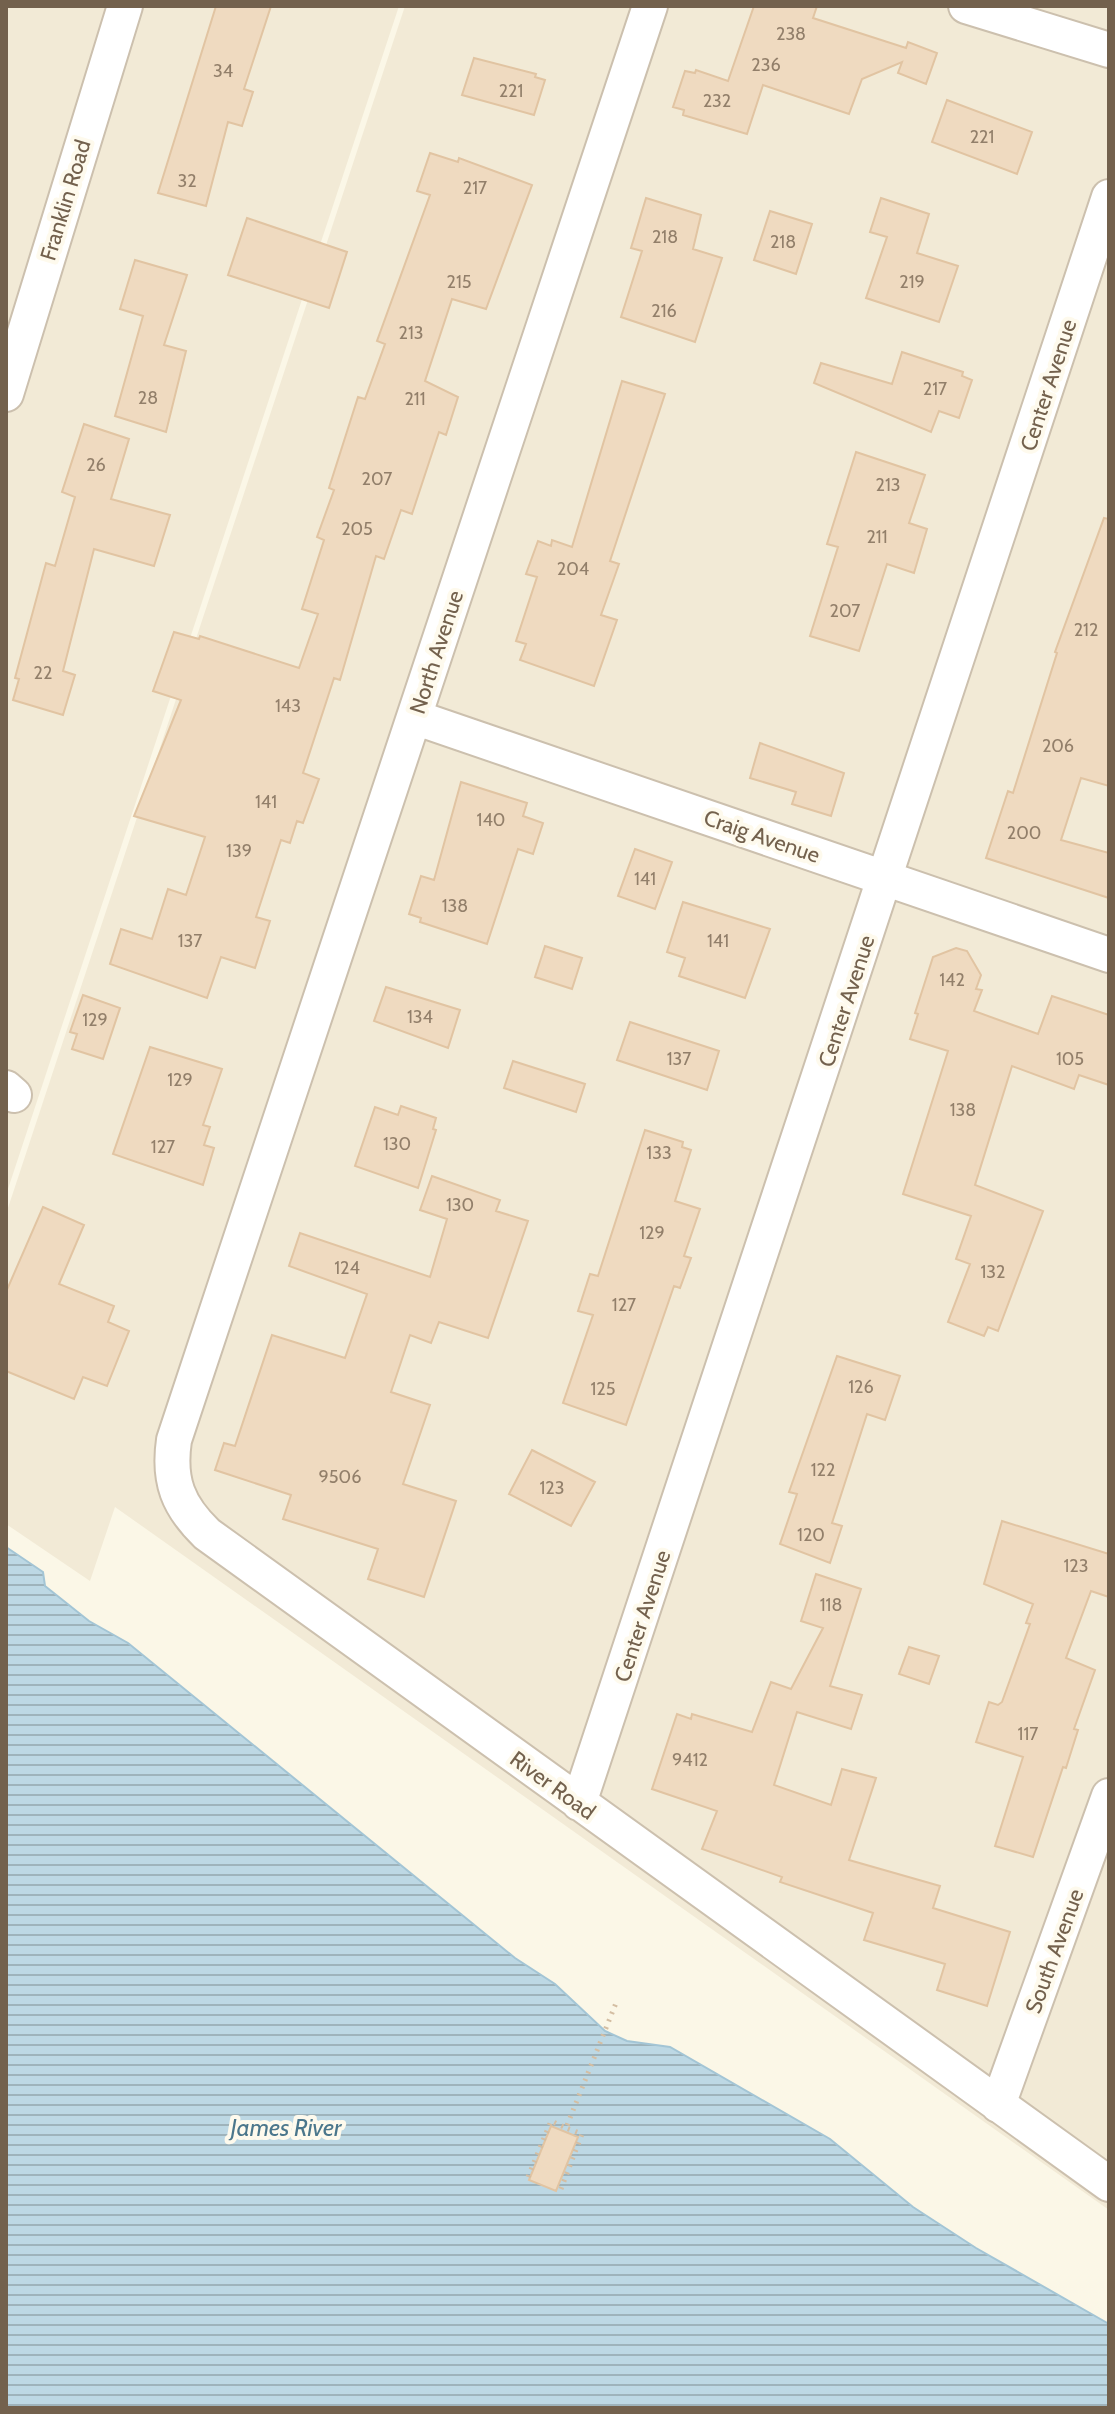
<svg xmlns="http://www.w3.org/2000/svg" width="1115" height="2414" font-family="Cabin,sans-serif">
<defs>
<pattern id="water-rules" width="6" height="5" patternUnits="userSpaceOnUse" patternTransform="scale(2)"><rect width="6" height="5" fill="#bdd8e4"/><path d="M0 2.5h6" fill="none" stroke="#9eb3bb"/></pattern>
</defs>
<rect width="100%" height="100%" fill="#fbf7e7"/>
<path fill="#f2ead6" d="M6,6H399L6,1195Z
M405,6H1109V2210L115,1507L90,1581L6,1524V1214Z"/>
<path fill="url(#water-rules)" stroke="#a3c5d5" stroke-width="2" d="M6,1547L43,1572L45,1586L89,1621L128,1643L515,1958L555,1984L605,2031L627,2041L670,2047L830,2139L913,2207L976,2248L1109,2324V2408H6Z"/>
<path fill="#efdac0" stroke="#e1c4a2" stroke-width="2" d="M216,6H271L244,89L253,92L242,126L228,122L206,206L158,193Z
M754,6H817L813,18L906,48L908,42L937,53L926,84L898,73L902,62L862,79L849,114L763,85L747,134L683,115L684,110L673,107L685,71L695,73L696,70L728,81Z
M474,58L536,74L535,77L545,80L534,115L462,95Z
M947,100L1032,132L1017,174L932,142Z
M430,153L458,162L459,158L532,185L486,309L452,299L425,381L458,397L446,435L439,432L412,514L401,510L384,559L376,556L340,680L334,678L303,773L319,779L303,823L297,821L290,843L281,840L256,917L270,921L255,968L221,957L207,998L110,964L121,929L152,939L168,889L186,895L205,837L134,816L181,700L153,691L174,632L199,639L200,636L299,668L318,614L302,609L324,540L317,537L334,490L329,488L358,397L365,399L385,344L377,341L430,195L417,191Z
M646,198L701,215L693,249L722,258L695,342L621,317L642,251L631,248Z
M881,198L929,214L917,253L958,266L939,322L866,298L887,237L870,232Z
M770,211L812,224L796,274L754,260Z
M247,218L347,252L329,308L228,275Z
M135,260L187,275L164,345L186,351L166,432L115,416L143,316L120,309Z
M902,352L963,372L962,376L972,380L959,418L939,411L931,432L814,383L821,363L892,384Z
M622,381L665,394L610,561L619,564L601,615L617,620L594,686L520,660L526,644L516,641L537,577L526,574L538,541L551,546L552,540L572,547Z
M84,424L129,439L111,499L170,515L154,566L94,549L63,671L75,675L63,715L13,700L19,679L15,678L46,563L55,566L75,497L62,492Z
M856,452L925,475L909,523L927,529L914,573L887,564L859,651L810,636L838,547L827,544Z
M1104,518L1109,519V786L1081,778L1061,840L1109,853V898L986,858L1008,791L1013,793L1057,653L1055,652Z
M760,743L844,773L831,816L792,804L796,792L750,778Z
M461,782L527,803L523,816L543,823L533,854L518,849L487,944L420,922L421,918L409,914L421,876L434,880Z
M635,849L672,862L655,909L618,896Z
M683,902L770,929L745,998L679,976L685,958L667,952Z
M545,946L582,958L572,989L535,977Z
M956,948L967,951L981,975L976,989L982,990L974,1011L1038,1034L1052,996L1109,1015V1085L1079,1075L1074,1089L1012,1066L975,1185L1043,1211L998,1331L988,1327L984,1336L948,1322L970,1264L956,1259L971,1216L903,1194L948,1051L910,1039L918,1014L915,1013L933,957Z
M386,987L460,1010L448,1048L374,1021Z
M83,995L120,1008L103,1059L72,1049L77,1034L70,1032Z
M630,1022L719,1051L707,1090L617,1060Z
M150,1047L222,1069L203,1125L210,1127L204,1145L214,1148L203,1185L113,1154Z
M513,1061L585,1084L576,1112L504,1088Z
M401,1106L436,1118L433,1129L436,1130L418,1188L355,1166L375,1107L398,1115Z
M645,1130L683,1142L682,1147L691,1150L675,1201L700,1209L684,1256L691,1258L680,1288L674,1286L626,1425L563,1403L593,1315L578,1311L590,1274L598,1276Z
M432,1176L500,1200L496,1211L528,1221L488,1338L439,1322L431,1343L410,1335L391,1392L430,1405L403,1484L456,1501L424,1597L368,1579L378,1549L283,1519L291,1495L215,1470L224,1443L235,1446L272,1335L345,1358L367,1294L289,1266L300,1233L430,1277L447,1219L420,1210Z
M43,1207L84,1225L59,1284L114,1306L108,1322L129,1331L107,1386L83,1377L74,1399L6,1371V1292Z
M837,1356L900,1376L885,1420L867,1414L832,1523L842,1526L830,1563L780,1544L797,1494L789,1492Z
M532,1450L595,1482L571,1526L509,1494Z
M1002,1521L1109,1554V1597L1091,1591L1066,1658L1095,1670L1074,1729L1078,1730L1066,1768L1063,1767L1033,1857L995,1846L1023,1757L976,1742L989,1702L998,1705L1002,1702L1030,1624L1026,1623L1033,1604L984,1584Z
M816,1574L861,1589L830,1686L862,1695L851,1729L797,1712L774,1785L831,1805L842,1769L876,1778L849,1860L940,1886L933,1908L1010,1932L987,2006L937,1990L945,1964L864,1940L873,1913L780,1882L782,1877L702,1849L717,1811L652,1789L677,1714L691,1719L692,1714L752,1732L771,1682L791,1689L823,1628L801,1621Z
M909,1647L939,1656L929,1684L899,1674Z
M551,2126L578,2137L556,2191L529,2180Z"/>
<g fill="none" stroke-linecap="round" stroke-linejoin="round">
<defs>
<path id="minor" d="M650,6L174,1440C168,1481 178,1506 207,1534L1109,2184
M966,6L1109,50
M6,394L125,6
M414,717L1109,955
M6,1088L14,1095
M579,1803L1109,197
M998,2105L1109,1796"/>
</defs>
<use href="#minor" stroke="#ccc0ae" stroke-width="38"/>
<path stroke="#d4bea3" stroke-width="5" stroke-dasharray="2 6" stroke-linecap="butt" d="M528,2177L551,2121L566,2128L616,2003
M561,2189L582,2134L566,2128"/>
<use href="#minor" stroke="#fff" stroke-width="34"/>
</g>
<g text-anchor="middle" stroke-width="8" stroke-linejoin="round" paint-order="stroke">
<g font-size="18" fill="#927f6a">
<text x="791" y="40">238</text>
<text x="766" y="71">236</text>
<text x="223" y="77">34</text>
<text x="511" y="97">221</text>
<text x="717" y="107">232</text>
<text x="982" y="143">221</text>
<text x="187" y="187">32</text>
<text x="475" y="194">217</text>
<text x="665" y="243">218</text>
<text x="783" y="248">218</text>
<text x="459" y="288">215</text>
<text x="912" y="288">219</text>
<text x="664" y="317">216</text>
<text x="411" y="339">213</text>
<text x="935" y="395">217</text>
<text x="148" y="404">28</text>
<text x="415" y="405">211</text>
<text x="96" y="471">26</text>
<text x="377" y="485">207</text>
<text x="888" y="491">213</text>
<text x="357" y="535">205</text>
<text x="877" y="543">211</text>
<text x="573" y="575">204</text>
<text x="845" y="617">207</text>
<text x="1086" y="636">212</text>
<text x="43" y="679">22</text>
<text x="288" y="712">143</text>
<text x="1058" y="752">206</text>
<text x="266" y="808">141</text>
<text x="491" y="826">140</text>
<text x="1024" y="839">200</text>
<text x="239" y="857">139</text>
<text x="645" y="885">141</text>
<text x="455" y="912">138</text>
<text x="190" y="947">137</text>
<text x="718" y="947">141</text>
<text x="952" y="986">142</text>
<text x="420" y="1023">134</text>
<text x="95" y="1026">129</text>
<text x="679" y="1065">137</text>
<text x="1070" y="1065">105</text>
<text x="180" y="1086">129</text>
<text x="963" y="1116">138</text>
<text x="397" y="1150">130</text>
<text x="163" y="1153">127</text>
<text x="659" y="1159">133</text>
<text x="460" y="1211">130</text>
<text x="652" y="1239">129</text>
<text x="347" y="1274">124</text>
<text x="993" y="1278">132</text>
<text x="624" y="1311">127</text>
<text x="861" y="1393">126</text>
<text x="603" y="1395">125</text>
<text x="823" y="1476">122</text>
<text x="340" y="1483">9506</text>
<text x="552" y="1494">123</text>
<text x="811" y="1541">120</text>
<text x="1076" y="1572">123</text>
<text x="831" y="1611">118</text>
<text x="1028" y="1740">117</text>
<text x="690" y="1766">9412</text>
</g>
<g font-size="22" fill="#73614d" stroke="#fefaed">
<text transform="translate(65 200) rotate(-73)" y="8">Franklin Road</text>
<text transform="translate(1048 385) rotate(-72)" y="8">Center Avenue</text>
<text transform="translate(436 652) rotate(-72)" y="8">North Avenue</text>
<text transform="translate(762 836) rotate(19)" y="8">Craig Avenue</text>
<text transform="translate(846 1001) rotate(-72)" y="8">Center Avenue</text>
<text transform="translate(642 1616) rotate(-72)" y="8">Center Avenue</text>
<text transform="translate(553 1785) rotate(36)" y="8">River Road</text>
<text transform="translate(1054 1951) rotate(-70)" y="8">South Avenue</text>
</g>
<g font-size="24" font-style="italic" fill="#4b778c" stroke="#fefaed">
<text x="286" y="2136">James River</text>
</g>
</g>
<rect width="1115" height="2414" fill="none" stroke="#73614d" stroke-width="16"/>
</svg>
